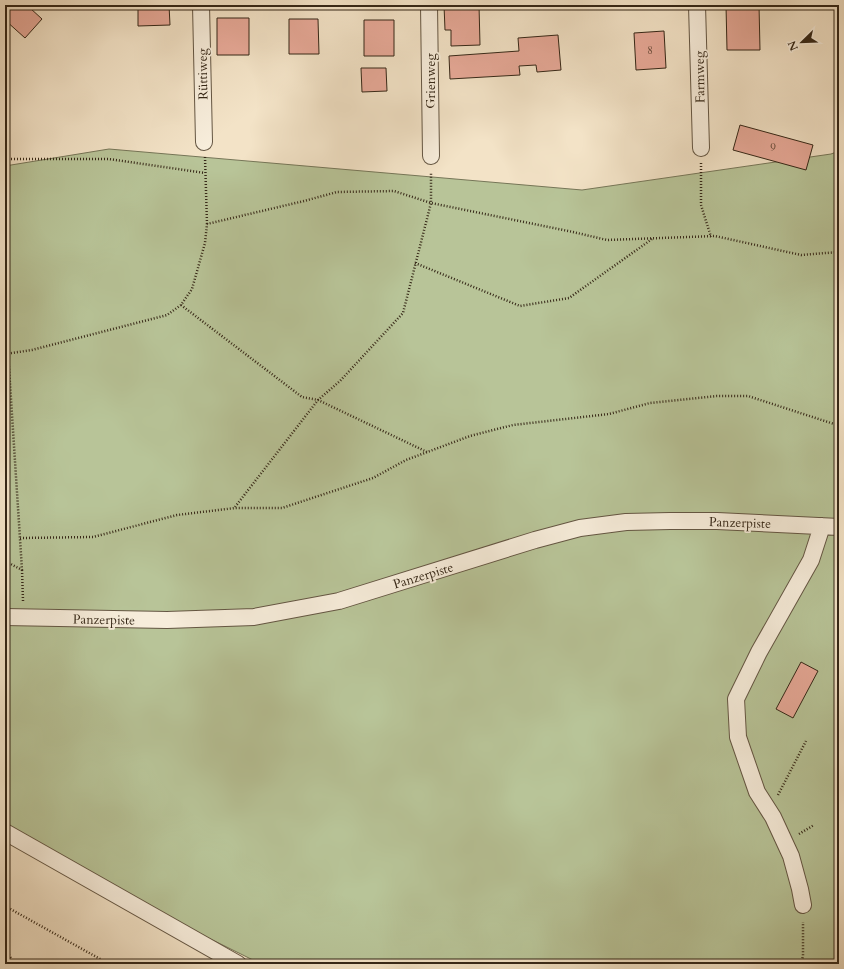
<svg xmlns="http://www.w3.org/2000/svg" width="844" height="969" font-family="Cardo,serif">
<rect width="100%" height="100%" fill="#f3e3c7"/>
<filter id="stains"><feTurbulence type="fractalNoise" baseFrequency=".005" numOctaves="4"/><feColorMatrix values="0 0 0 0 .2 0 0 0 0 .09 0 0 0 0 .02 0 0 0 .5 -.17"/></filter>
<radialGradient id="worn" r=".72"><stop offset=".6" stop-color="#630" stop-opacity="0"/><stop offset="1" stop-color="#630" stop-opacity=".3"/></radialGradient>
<path fill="#b8c498" stroke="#767658" d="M109,149L582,190L831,154L839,151V964H261L5,837V166Z"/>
<path fill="#e7a998" stroke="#352717" d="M5,5H33L30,8L42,19L25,38L5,20Z
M138,5H169L170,25L138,26Z
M444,5H479L480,45L451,46V30H445Z
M726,5H759L760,50H727Z
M217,18H249V55H217Z
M289,19H318L319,54H289Z
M364,20H394V56H364Z
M664,31L666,68L636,70L634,33Z
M558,35L561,70L537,72L536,65L519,66L520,75L450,79L449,56L519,51L518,38Z
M361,68H386L387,91L362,92Z
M740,125L813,145L806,170L733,150Z
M801,662L818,671L793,718L776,709Z"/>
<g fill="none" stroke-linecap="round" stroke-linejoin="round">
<defs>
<path id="minor" d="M201,5L204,142
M429,5L431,156
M697,5L701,148
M5,617L167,620L254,617L339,601L535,540L580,528L626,522L670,521H717L839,527
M5,832L238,964
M803,905L800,889L791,856L773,817L757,792L738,737L736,699L759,652L811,560L822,526"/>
</defs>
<use href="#minor" stroke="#645643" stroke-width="18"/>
<path stroke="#352717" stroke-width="2.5" stroke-dasharray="1 2" stroke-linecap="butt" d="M205,157L207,224
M5,159H109L205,173
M701,163V205L711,237
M415,263L520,306L569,298L652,239
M181,305L302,397L318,400L427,452
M5,327L7,337L22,570L5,561
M5,354L32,350L167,315L181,305L192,289L205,243L207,224L304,201L337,192L394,191L431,203L573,232L607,240L715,236L801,255L839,252
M235,507L318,400L340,381L403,313L431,203V172
M20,538L93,537L177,515L235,508H282L373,478L406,460L470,436L513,425L609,414L650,403L717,396H748L834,424H839
M22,570L23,601
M778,795L806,741
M799,834L814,825
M5,906L109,964
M5,950L8,953L14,964
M801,964L803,956V922"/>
<use href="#minor" stroke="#f7eddb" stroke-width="16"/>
</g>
<g text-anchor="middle" stroke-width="3.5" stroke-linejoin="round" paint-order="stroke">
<g font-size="11" fill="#624837">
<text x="650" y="54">8</text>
<text x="773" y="151">9</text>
</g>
<g font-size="13" fill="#352717" stroke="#f7eddb">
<text transform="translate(202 74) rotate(-91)" y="5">Rüttiweg</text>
<text transform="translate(699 77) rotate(-91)" y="5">Farmweg</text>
<text transform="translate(430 81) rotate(-90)" y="5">Grienweg</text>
<text transform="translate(740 522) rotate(2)" y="5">Panzerpiste</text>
<text transform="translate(423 575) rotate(-17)" y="5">Panzerpiste</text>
<text transform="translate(104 619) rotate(1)" y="5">Panzerpiste</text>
</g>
</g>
<rect width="844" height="969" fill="none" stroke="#f3e3c7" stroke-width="20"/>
<rect x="6" y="6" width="832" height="957" fill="none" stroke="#352717" stroke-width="2"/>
<rect x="10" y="10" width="824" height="949" fill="none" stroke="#352717"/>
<g transform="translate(802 42) rotate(247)" stroke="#f7eddb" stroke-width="3" paint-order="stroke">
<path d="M0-3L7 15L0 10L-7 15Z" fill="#352717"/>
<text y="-6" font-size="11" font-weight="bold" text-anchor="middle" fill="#352717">N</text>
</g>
<rect width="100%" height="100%" filter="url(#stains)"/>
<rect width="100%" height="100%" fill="url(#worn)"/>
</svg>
